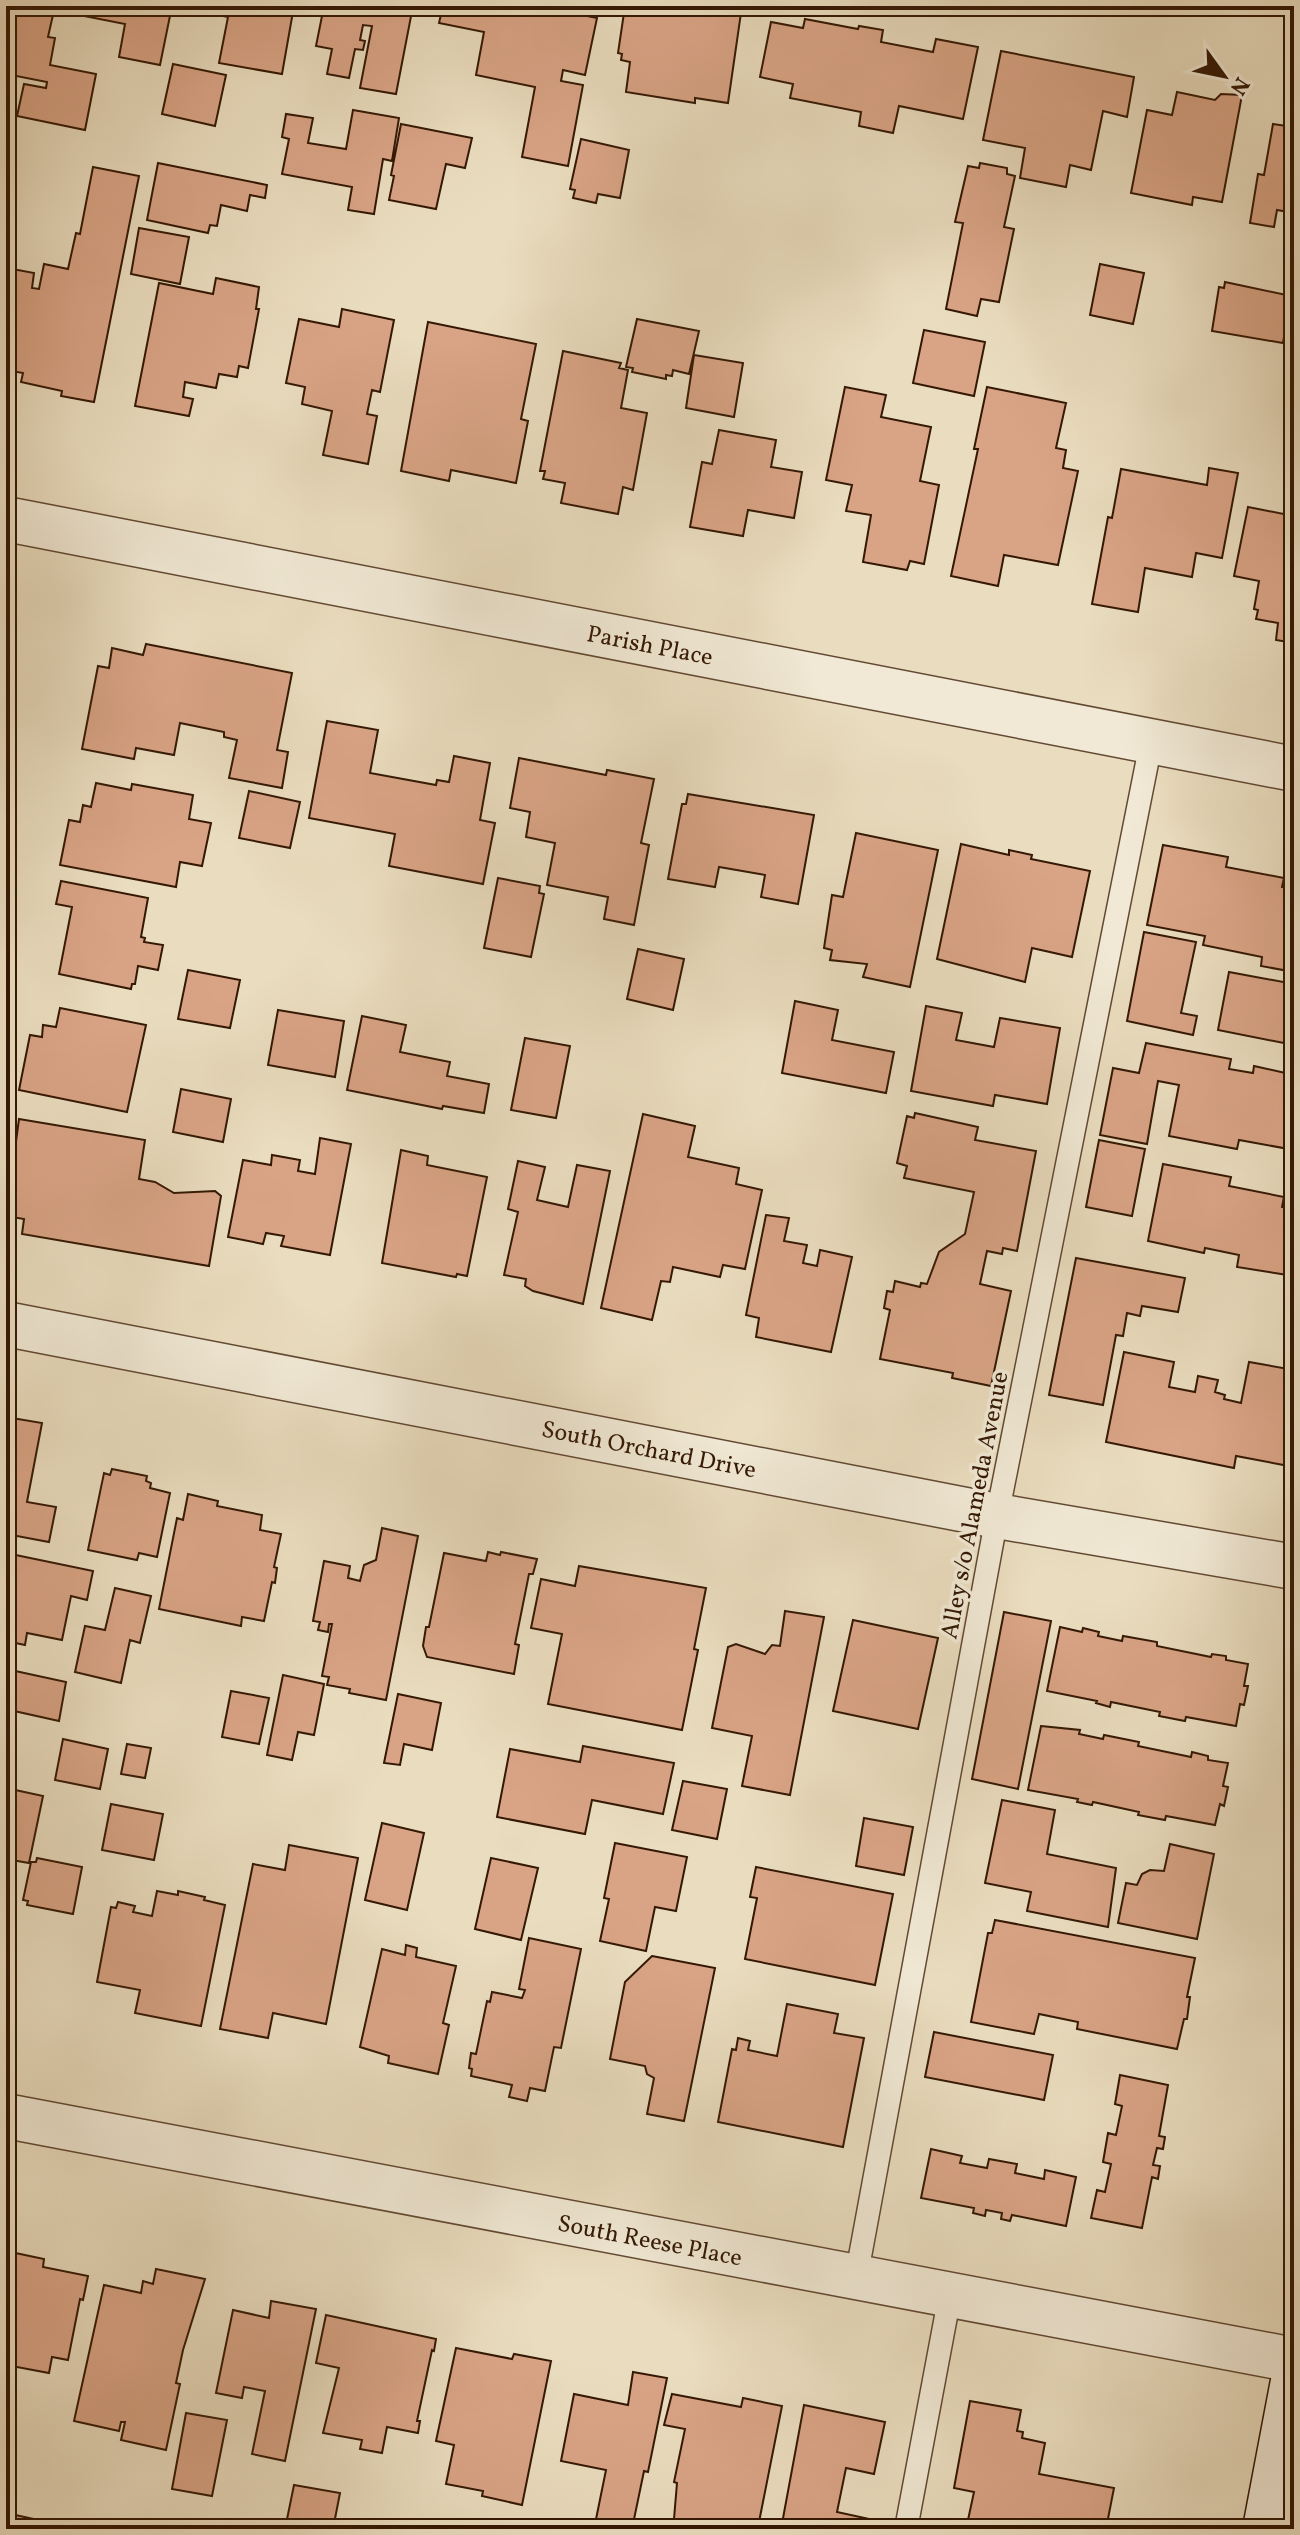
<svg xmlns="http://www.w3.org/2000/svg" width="1300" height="2535" font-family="Vollkorn,serif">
<rect width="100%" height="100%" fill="#eaddbf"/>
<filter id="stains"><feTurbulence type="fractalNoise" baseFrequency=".0025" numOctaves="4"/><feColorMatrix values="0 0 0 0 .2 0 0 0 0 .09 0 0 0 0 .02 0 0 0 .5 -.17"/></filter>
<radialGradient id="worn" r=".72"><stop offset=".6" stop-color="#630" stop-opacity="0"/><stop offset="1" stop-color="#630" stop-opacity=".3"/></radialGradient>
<path fill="#d9a486" stroke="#341804" stroke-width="2" d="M6,6H55L48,37L55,38L50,65L96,74L85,130L17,116L24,84L46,88L47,82L6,74Z
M81,6H172L160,65L119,57L125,24L79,15Z
M209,6H294L282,74L219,63L228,17L208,13Z
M324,6H413L396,94L360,88L372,26L363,25L360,40L365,41L363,50L355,49L349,78L327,74L332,49L316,46Z
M443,6H559L558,10L597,18L585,75L563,70L561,81L583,85L568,166L522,157L535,87L476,75L484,32L439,23Z
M625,6H742L728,103L695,98V103L626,92L630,62L621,60L622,54L618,53Z
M805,19L858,29L859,26L883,30L881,42L933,52L936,39L978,47L963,119L899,106L893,133L859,126L861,112L790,98L793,84L760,77L771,22L803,28Z
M1001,51L1134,77L1127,117L1103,111L1091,170L1070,165L1066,187L1020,178L1025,148L983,140Z
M173,64L226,75L215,126L162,114Z
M1177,92L1215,100L1221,94L1242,95L1222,202L1193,197L1192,205L1131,193L1147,110L1172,115Z
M353,110L399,118L392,161L383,159L374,214L348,210L352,187L282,174L289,139L282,137L286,114L313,118L308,143L346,149Z
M401,124L472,138L465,168L446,164L436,209L389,200L394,176L391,175Z
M1273,124L1294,127V213L1277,210L1274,227L1250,223L1258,174L1264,175Z
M581,139L629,150L620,198L598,194L596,203L573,198L575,190L570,189Z
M158,163L267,185L265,198L250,195L247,211L221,205L217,226L210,225L208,233L147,220Z
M980,163L1007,168V174L1015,176L1004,227L1014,229L999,302L981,299L977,316L946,309L963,223L955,222L968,166L979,168Z
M93,167L139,176L94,402L61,396L62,391L21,382L23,373L6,370L7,268L34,273L32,288L39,289L44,264L68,269L76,233L80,234Z
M139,228L189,237L180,284L131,274Z
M1100,264L1144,273L1133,324L1090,315Z
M216,278L259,287L256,309H259L248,368L239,366L237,377L219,374L216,388L185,382L183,397L193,399L189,416L135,406L159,283L213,294Z
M1225,282L1291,296L1283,343L1212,331L1219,287L1224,288Z
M342,309L394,320L380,392L372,390L367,414L377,416L368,464L323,455L332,411L302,404L305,387L286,383L299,319L339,327Z
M637,319L699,331L689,374L673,370L672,376L666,375V379L632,372L633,368L626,367Z
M428,322L536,344L521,419L528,421L516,483L451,470L449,481L401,471Z
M924,330L985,342L974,396L913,383Z
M563,351L621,363L619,368L628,370L621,408L647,413L633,490L623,487L618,514L561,503L565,483L543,479L545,471H540Z
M694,355L743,363L734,417L686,408Z
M845,387L886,395L881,417L931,427L920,481L939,485L924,564L910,561L907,570L863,562L871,515L846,511L852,485L826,480Z
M987,387L1066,403L1056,448L1066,450L1063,468L1078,471L1058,565L1004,555L998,586L951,576L978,449H974Z
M719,430L776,440L771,467L802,472L794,518L748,510L743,536L690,527L702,462L712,464Z
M1209,468L1238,473L1222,558L1196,553L1192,577L1145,568L1138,612L1092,604L1108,517L1112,518L1121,469L1207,485Z
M1248,507L1294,516V643L1276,640L1278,623L1256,619L1258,610L1254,609L1259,581L1234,576Z
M146,644L292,673L277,750L288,752L282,788L229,778L237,740L224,737V732L180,723L174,755L136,748L134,759L82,749L98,666L109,668L112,648L143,655Z
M327,721L378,730L370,773L436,785L437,780L449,782L454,756L490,763L480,820L495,823L483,884L389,866L395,834L309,818Z
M519,758L606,775L607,770L654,779L641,843L649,845L634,925L604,919L608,897L547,885L555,843L526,837L530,812L510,808Z
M96,783L131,790L132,784L193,795L189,819L211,823L202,866L180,862L176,887L60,865L69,820L80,822L83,805L91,807Z
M249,791L300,802L290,848L239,838Z
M688,794L814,815L798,904L761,897L765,875L719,867L715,887L668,879L682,804H686Z
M856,833L938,850L910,987L863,977L867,964L830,960L832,950L824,948L832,895L843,897Z
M961,844L1009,855V850L1032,855L1031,859L1090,871L1072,957L1032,948L1025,982L937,959Z
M1163,845L1228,857L1226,867L1284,878L1282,887L1294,889V972L1261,966L1262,957L1203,945L1205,936L1147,925Z
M498,878L540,886L539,893L544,894L531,957L484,948Z
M61,881L148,898L141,937L145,938L144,942L163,945L158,970L138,966L135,984H132L131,989L59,974L72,907L56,904Z
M1144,932L1196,942L1181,1013L1197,1016L1193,1035L1127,1021Z
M638,949L684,959L673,1010L627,999Z
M188,970L240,980L230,1028L178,1019Z
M1229,972L1294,984V1045L1218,1030Z
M795,1001L838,1010L832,1040L894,1052L886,1093L782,1073Z
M926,1006L962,1013L956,1040L994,1047L1000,1018L1060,1028L1047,1104L995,1095L993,1106L911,1091Z
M60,1008L146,1025L127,1112L19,1090L30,1035L42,1037L43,1025L56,1027Z
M278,1010L344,1021L335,1077L268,1065Z
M362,1016L406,1025L400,1052L450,1062L447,1076L489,1084L484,1113L443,1106L442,1109L347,1090Z
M525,1038L570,1046L556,1118L511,1110Z
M1146,1043L1231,1059L1229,1069L1253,1073L1254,1066L1290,1074L1294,1066V1150L1239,1140L1237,1149L1169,1136L1179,1085L1158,1081L1147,1144L1100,1135L1113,1068L1139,1073Z
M181,1089L231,1099L223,1142L173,1132Z
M915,1113L978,1127L975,1140L1036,1151L1017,1251L1003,1248L1002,1254L987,1251L980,1284L1011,1291L991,1386L952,1378L953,1373L880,1359L890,1310L884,1308L887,1291L893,1292L895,1281L920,1287L921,1283L927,1284L939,1252L965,1234L974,1192L904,1178L907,1166L897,1163L907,1116L914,1118Z
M643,1114L695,1126L688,1157L739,1168L736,1184L762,1190L745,1269L723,1265L720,1277L673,1267L670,1282L661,1281L652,1320L601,1308Z
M19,1119L145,1140L139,1179L155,1182L174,1193L215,1191L221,1196L209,1266L22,1234L24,1219L6,1216Z
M320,1138L351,1144L330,1255L281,1246L284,1236L266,1233L263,1244L228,1237L243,1160L271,1165L272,1155L300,1160L298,1171L315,1174Z
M1099,1140L1145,1149L1132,1216L1086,1207Z
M401,1150L428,1156L427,1165L487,1177L467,1276L457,1274L456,1277L382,1263Z
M518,1161L545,1167L537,1200L568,1207L577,1165L610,1171L583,1304L533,1291L525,1286L526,1279L504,1275L518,1212L508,1209Z
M1163,1164L1231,1177L1229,1186L1284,1197L1282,1207L1294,1209V1276L1237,1267L1239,1255L1205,1248L1204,1253L1148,1241Z
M766,1215L789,1218L784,1241L807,1245L803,1263L817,1266L820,1250L852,1257L831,1352L756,1337L759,1318L746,1315Z
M1076,1258L1185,1278L1178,1312L1142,1306L1140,1316L1127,1313L1123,1336L1116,1335L1103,1405L1049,1395Z
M1124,1352L1174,1362L1169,1387L1195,1392L1198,1376L1218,1380L1215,1392L1225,1395L1224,1399L1241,1403L1249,1362L1294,1370V1442L1289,1466L1236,1456L1234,1468L1106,1442Z
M6,1417L42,1423L27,1502L56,1507L49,1542L6,1534Z
M112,1469L147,1476L146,1481L151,1483L150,1488L170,1493L157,1557L139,1553L137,1560L88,1550L104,1473L110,1475Z
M188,1494L218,1501L217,1506L262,1515L260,1530L281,1534L274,1567L277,1568L275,1583L272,1582L264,1621L242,1617L241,1626L159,1609L177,1518L183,1520Z
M382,1528L418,1536L386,1700L349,1693L350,1689L327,1685L329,1677L322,1676L332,1624H329L328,1632L318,1630L320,1622L313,1621L324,1561L350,1566L348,1578L360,1581L364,1565L376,1560Z
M488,1552L500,1555L501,1552L537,1559L533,1574H529L515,1644L519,1645L514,1674L427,1657L423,1646L426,1627H429L444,1553L486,1561Z
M6,1553L93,1571L87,1600L71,1596L62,1640L27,1633L25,1645L6,1641Z
M579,1566L706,1588L694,1649L698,1650L682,1730L548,1704L562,1634L531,1628L541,1579L575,1586Z
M115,1588L151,1596L140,1643L130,1640L121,1683L75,1672L85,1626L105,1630Z
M785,1611L824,1617L790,1795L742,1786L752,1736L712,1728L728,1647L736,1644L765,1654L772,1645L780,1646Z
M1004,1612L1051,1621L1018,1789L972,1779Z
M853,1620L938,1638L918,1729L833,1711Z
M1060,1627L1082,1632L1083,1628L1099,1632L1098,1636L1122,1641L1123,1636L1157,1642V1646L1211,1657L1212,1654L1226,1656V1660L1248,1664L1244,1686H1248L1244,1705L1240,1704L1236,1726L1186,1717L1185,1721L1159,1716L1160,1712L1111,1702L1110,1707L1096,1703L1097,1701L1047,1691Z
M6,1669L66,1682L59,1721L14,1711L6,1744Z
M283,1675L324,1684L314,1735L298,1732L292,1760L267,1755Z
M231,1691L269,1698L259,1744L222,1737Z
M398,1694L441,1703L432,1750L404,1744L400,1765L384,1763Z
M1041,1726L1080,1730L1079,1734L1103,1739L1104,1735L1139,1742L1138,1746L1191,1757L1192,1752L1208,1756V1760L1228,1763L1223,1786L1228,1787L1224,1806L1220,1804L1215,1825L1166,1816L1165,1820L1138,1815L1139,1812L1093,1802L1092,1805L1077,1802L1078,1799L1028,1790Z
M63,1739L108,1749L100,1789L55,1780Z
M127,1744L151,1748L145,1778L121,1774Z
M583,1746L674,1763L663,1814L592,1800L585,1834L497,1817L510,1749L580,1762Z
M683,1781L727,1789L717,1839L672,1830Z
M6,1788L43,1796L29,1863L6,1859Z
M1002,1800L1055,1810L1047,1854L1116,1868L1108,1927L1027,1911L1031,1892L985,1883Z
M111,1804L163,1814L154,1860L102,1850Z
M864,1818L913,1827L904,1875L856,1866Z
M382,1823L424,1833L407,1910L365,1900Z
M615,1843L687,1857L676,1911L655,1907L646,1951L600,1941L609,1899L604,1898Z
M1170,1844L1214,1854L1197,1939L1118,1923L1126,1883L1137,1885L1142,1874L1150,1870L1164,1871Z
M289,1845L358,1858L326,2024L273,2013L268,2038L220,2029L253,1864L285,1870Z
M37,1858L82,1867L73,1914L27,1905L28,1901L23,1900L31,1862H36Z
M491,1858L538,1868L521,1940L475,1929Z
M756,1867L893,1894L875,1985L745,1959L757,1898L750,1897Z
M157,1891L178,1895V1891L205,1897L204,1900L225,1905L201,2026L135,2013L140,1990L97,1982L111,1907L116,1908L118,1902L135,1906L133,1912L152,1916Z
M995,1920L1195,1958L1187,1997H1190L1187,2019H1184L1177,2049L1077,2029L1078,2022L1039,2014L1034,2034L971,2022L988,1933H992Z
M529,1938L581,1949L561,2048L554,2047L545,2091L530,2088L527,2101L509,2097L512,2085L471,2076L472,2069L469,2068L471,2053L476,2054L487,2001L490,2002L492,1992L522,1998L525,1990L519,1989Z
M406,1945L417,1948L416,1957L456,1966L443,2023L449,2025L438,2074L388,2063L389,2056L360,2047L382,1949L405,1955Z
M652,1956L715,1968L684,2121L647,2114L654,2078L647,2074L645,2066L610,2059L625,1982Z
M787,2004L838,2014L834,2033L864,2038L843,2147L718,2122L732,2049L736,2050L738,2038L750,2041L748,2050L777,2056Z
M934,2032L1053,2055L1044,2100L925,2077Z
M1120,2075L1168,2085L1159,2136L1165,2137L1163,2149L1157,2148L1153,2165L1160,2166L1158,2179L1152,2177L1142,2228L1091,2218L1097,2190L1105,2192L1111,2164L1103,2162L1108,2133L1116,2135L1122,2106L1115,2104Z
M931,2149L962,2156L960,2163L987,2168L989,2159L1017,2164L1015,2173L1044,2179L1045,2170L1076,2177L1066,2226L1012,2215L1010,2221L1001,2219L1002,2213L986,2210L985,2216L973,2213L974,2208L921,2198Z
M6,2251L44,2259L43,2267L88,2276L83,2300L80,2299L68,2360L52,2357L49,2373L6,2365Z
M156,2269L205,2279L183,2350L176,2383L180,2384L166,2450L121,2440L125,2422H121L119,2431L74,2421L104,2285L141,2293L143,2281L153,2284Z
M271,2301L316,2309L285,2461L252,2454L265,2391L244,2387L242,2398L216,2393L233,2310L269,2318Z
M326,2315L436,2339L434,2351L432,2350L417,2421H420L418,2433L387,2427L382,2453L360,2449L362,2440L323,2433L339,2368L316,2363Z
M456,2348L512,2359L514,2354L551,2361L522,2505L482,2496L483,2491L446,2484L454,2445L436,2441Z
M633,2372L667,2378L648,2472L644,2471L632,2529H594L606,2470L561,2461L574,2394L628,2405Z
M672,2394L741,2407L743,2398L782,2406L758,2527L729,2521L727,2529H723L674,2519L677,2483L674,2482L685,2429L664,2425Z
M970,2401L1021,2410L1017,2431L1023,2432L1022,2438L1045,2443L1039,2474L1114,2488L1106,2529H1012L968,2520L974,2492L954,2488Z
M804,2405L885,2422L874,2474L846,2468L837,2512L883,2522L882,2529H781Z
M186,2413L227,2420L212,2496L172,2489Z
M294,2485L340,2493L333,2529H285Z
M6,2513L43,2521L41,2529H6Z"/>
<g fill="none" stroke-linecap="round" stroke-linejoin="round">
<defs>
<path id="lane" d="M856,2278L997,1516L1151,743
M906,2529L950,2295"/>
<path id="street" d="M6,519L1294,769
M6,1324L997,1516L1294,1567
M6,2116L1294,2360"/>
<path id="secondary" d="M1265,2529L1294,2376"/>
</defs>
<use href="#lane" stroke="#624933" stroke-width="25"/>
<use href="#street" stroke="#624933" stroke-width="47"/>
<use href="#secondary" stroke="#341804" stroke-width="47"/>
<use href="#lane" stroke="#f1e9d5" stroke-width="22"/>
<use href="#street" stroke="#f1e9d5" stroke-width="44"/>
<use href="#secondary" stroke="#f1e9d5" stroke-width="44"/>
</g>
<g text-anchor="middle" stroke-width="7" stroke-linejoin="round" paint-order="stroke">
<g font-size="24" fill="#341804" stroke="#f1e9d5">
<text transform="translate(650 645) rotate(11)" y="8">Parish Place</text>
<text transform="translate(649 1449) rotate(11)" y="8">South Orchard Drive</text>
<text transform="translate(974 1505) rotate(-79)" y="8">Alley s/o Alameda Avenue</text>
<text transform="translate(650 2240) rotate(11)" y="8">South Reese Place</text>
</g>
</g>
<rect width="1300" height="2535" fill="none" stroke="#eaddbf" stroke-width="32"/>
<rect x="8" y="8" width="1284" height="2519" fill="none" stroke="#341804" stroke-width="4"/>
<rect x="16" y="16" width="1268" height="2503" fill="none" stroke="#341804" stroke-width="2"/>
<g transform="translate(1224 76) rotate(123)" stroke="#f1e9d5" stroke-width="6" paint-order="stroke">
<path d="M0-6L14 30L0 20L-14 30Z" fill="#341804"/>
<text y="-12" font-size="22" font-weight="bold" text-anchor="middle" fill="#341804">N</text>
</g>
<rect width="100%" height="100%" filter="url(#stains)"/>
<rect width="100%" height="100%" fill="url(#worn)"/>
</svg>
